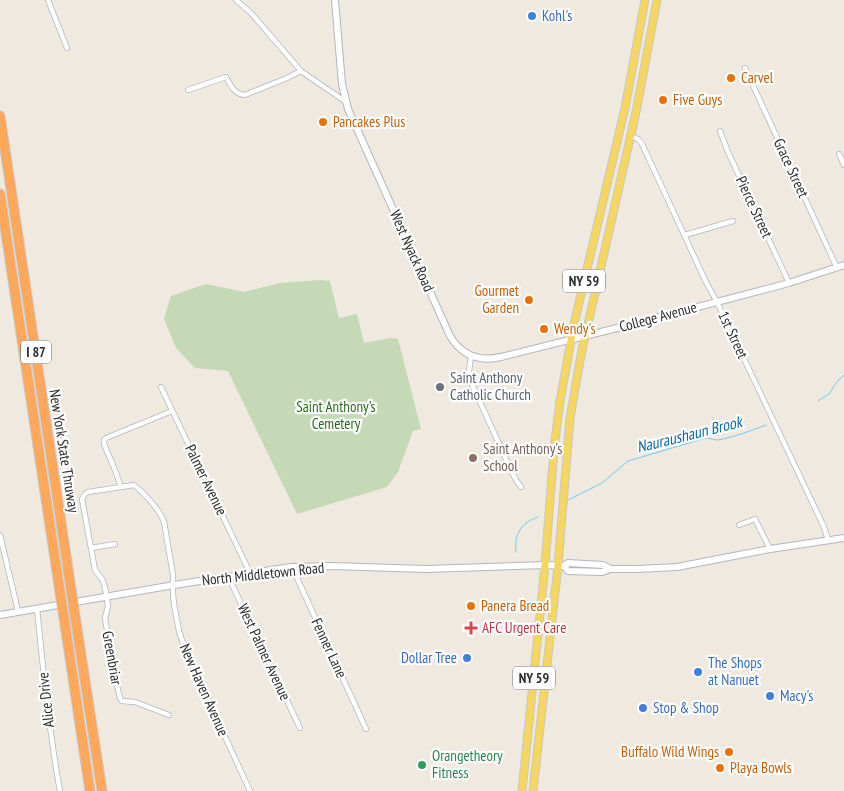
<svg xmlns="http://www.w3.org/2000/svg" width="844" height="791" font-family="'PT Sans Narrow',sans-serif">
<rect width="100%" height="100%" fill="#efe9e0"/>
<path fill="#c6d9b6" d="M320,280L330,281L339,318L357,314L364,343L391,338L398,339L421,429L413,431L398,472L387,487L297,514L228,371L195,368L176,348L164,319L171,296L206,284L244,292L280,283Z"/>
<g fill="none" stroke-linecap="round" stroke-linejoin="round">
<path stroke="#72cbf1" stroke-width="1" d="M818,401L829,394L836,383L844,375
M568,500L602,483L628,461L706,438C711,438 713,440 718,440C734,437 750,431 766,425
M516,552C514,534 521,523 538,517"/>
<defs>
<path id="street" d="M48,0L67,48
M236,0L251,13L301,71L346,102
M745,68L837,268
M188,90L226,77C231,86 234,94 245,95L287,78L301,71
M720,131L728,152L789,283
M631,136L638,139L642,144L706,282L717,302L824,527L828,540
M839,154L844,165
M685,235L733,221
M471,356L469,371L471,382L509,466L516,480L521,487
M161,387L250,573
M121,487L115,470L104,444V440L106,438L172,411
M739,525L755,519L770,549
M0,535L18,611
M91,548L115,544
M292,567L366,729
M228,576L300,728
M37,608C43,669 49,730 60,791
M169,715L135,702L122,701L120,698L114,674L105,618L108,606L105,587L102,579L95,570L82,499L85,494L88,492L134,485C144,493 160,510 164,522L173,575V594L174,604L179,631L184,647L250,791"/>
<path id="secondary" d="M335,0L342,84L348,109L450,336C462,356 479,362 501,357L637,323L789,283L844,265
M564,566L568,571L602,572L611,569
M0,615L174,585L271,570L292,567L332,566L426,569L545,565L564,566L568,563L603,565L611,569H637L677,567L770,549L844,538"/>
<path id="primary" d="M522,791L545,565L554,449L560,401L574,324L625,108L645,0
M533,791L558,566L570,418L581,355L636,112L657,0"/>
<path id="highway" d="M0,116L71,589
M0,194L60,592
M75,616L102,791
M64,618L90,791"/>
</defs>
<use href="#street" stroke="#b3b5c1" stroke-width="6"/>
<use href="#secondary" stroke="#b3b5c1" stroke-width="8"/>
<use href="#primary" stroke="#c8c8c8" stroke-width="9"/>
<use href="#highway" stroke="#c8c8c8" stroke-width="11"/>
<use href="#street" stroke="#fff" stroke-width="4.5"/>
<use href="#secondary" stroke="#fff" stroke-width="6"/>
<use href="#primary" stroke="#f4d660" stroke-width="7"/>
<use href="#highway" stroke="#ffa75a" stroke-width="9"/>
<defs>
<path id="highway-bridge" d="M71,589L75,616
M60,592L64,618"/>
</defs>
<use href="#highway-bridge" stroke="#c8c8c8" stroke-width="11" stroke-linecap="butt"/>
<use href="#highway-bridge" stroke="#ffa75a" stroke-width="9"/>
</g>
<g fill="#3f7fe0" stroke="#fff" stroke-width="2">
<circle cx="532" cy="16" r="5"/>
<circle cx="467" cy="658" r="5"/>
<circle cx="698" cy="672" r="5"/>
<circle cx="770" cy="696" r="5"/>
<circle cx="643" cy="708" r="5"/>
</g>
<g fill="#e8710a" stroke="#fff" stroke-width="2">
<circle cx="731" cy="78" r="5"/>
<circle cx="663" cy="100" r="5"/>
<circle cx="323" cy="122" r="5"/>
<circle cx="529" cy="300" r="5"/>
<circle cx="544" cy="329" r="5"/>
<circle cx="471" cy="606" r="5"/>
<circle cx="729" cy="752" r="5"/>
<circle cx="720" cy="768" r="5"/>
</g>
<circle fill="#6b7280" stroke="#fff" stroke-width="2" cx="440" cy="387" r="5"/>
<circle fill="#8d6e63" stroke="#fff" stroke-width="2" cx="473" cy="458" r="5"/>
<path fill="#e0444e" stroke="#fff" stroke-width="2" d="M468.5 620.5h5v5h5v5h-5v5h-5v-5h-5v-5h5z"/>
<circle fill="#2e9e5b" stroke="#fff" stroke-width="2" cx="422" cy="765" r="5"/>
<g text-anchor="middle" stroke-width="4.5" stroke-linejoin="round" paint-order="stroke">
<g fill="#fff" stroke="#6c6c6c" stroke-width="1">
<rect x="563" y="269.5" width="42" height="23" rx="4"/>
<rect x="21" y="340.5" width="30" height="23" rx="4"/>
<rect x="513" y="666.5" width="42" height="23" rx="4"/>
</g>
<g font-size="14" font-weight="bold" fill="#2d2d2d">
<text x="584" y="286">NY 59</text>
<text x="36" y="357">I 87</text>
<text x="534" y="683">NY 59</text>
</g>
<g font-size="15" fill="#366cbe" stroke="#fff" text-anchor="start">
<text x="542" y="21">Kohl's</text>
<text x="457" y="663" text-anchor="end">Dollar Tree</text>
<text x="708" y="668">The Shops<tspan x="708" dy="17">at Nanuet</tspan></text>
<text x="780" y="701">Macy's</text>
<text x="653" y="713">Stop &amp; Shop</text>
</g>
<g font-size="15" fill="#c56008" stroke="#fff" text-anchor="start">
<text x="741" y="83">Carvel</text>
<text x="673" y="105">Five Guys</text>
<text x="333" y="127">Pancakes Plus</text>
<text x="519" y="296" text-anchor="end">Gourmet<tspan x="519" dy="17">Garden</tspan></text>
<text x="554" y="334">Wendy's</text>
<text x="481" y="611">Panera Bread</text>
<text x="719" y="757" text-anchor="end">Buffalo Wild Wings</text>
<text x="730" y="773">Playa Bowls</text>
</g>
<g font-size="15" fill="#2d2d2d" stroke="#fff">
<text transform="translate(791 168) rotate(65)" y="5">Grace Street</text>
<text transform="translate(754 207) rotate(65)" y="5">Pierce Street</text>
<text transform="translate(412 251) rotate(66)" y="5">West Nyack Road</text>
<text transform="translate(658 317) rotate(-15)" y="5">College Avenue</text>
<text transform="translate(733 335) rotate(65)" y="5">1st Street</text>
<text transform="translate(64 451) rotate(81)" y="5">New York State Thruway</text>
<text transform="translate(206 480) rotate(64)" y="5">Palmer Avenue</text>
<text transform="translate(263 574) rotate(-6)" y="5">North Middletown Road</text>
<text transform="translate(329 648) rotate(65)" y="5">Fenner Lane</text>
<text transform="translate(264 652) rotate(65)" y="5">West Palmer Avenue</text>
<text transform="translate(112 658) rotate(80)" y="5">Greenbriar</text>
<text transform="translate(204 690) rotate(66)" y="5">New Haven Avenue</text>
<text transform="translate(46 700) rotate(-96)" y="5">Alice Drive</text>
</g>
<g font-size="15" fill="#5b616d" stroke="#fff" text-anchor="start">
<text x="450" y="383">Saint Anthony<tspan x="450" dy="17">Catholic Church</tspan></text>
</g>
<g font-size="15" fill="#286e1a" stroke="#fff">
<text x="336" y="412">Saint Anthony's<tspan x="336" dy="17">Cemetery</tspan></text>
</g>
<g font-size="15" fill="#785e54" stroke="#fff" text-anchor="start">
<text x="483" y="454">Saint Anthony's<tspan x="483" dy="17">School</tspan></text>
</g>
<g font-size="15" fill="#be3a42" stroke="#fff" text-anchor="start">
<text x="482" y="633">AFC Urgent Care</text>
</g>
<g font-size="15" fill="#27864d" stroke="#fff" text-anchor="start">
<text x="432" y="761">Orangetheory<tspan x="432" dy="17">Fitness</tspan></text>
</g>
<g font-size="16" font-style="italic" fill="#0b6aa3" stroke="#fff">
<text transform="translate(689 434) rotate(-14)" y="6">Nauraushaun Brook</text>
</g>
</g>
</svg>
